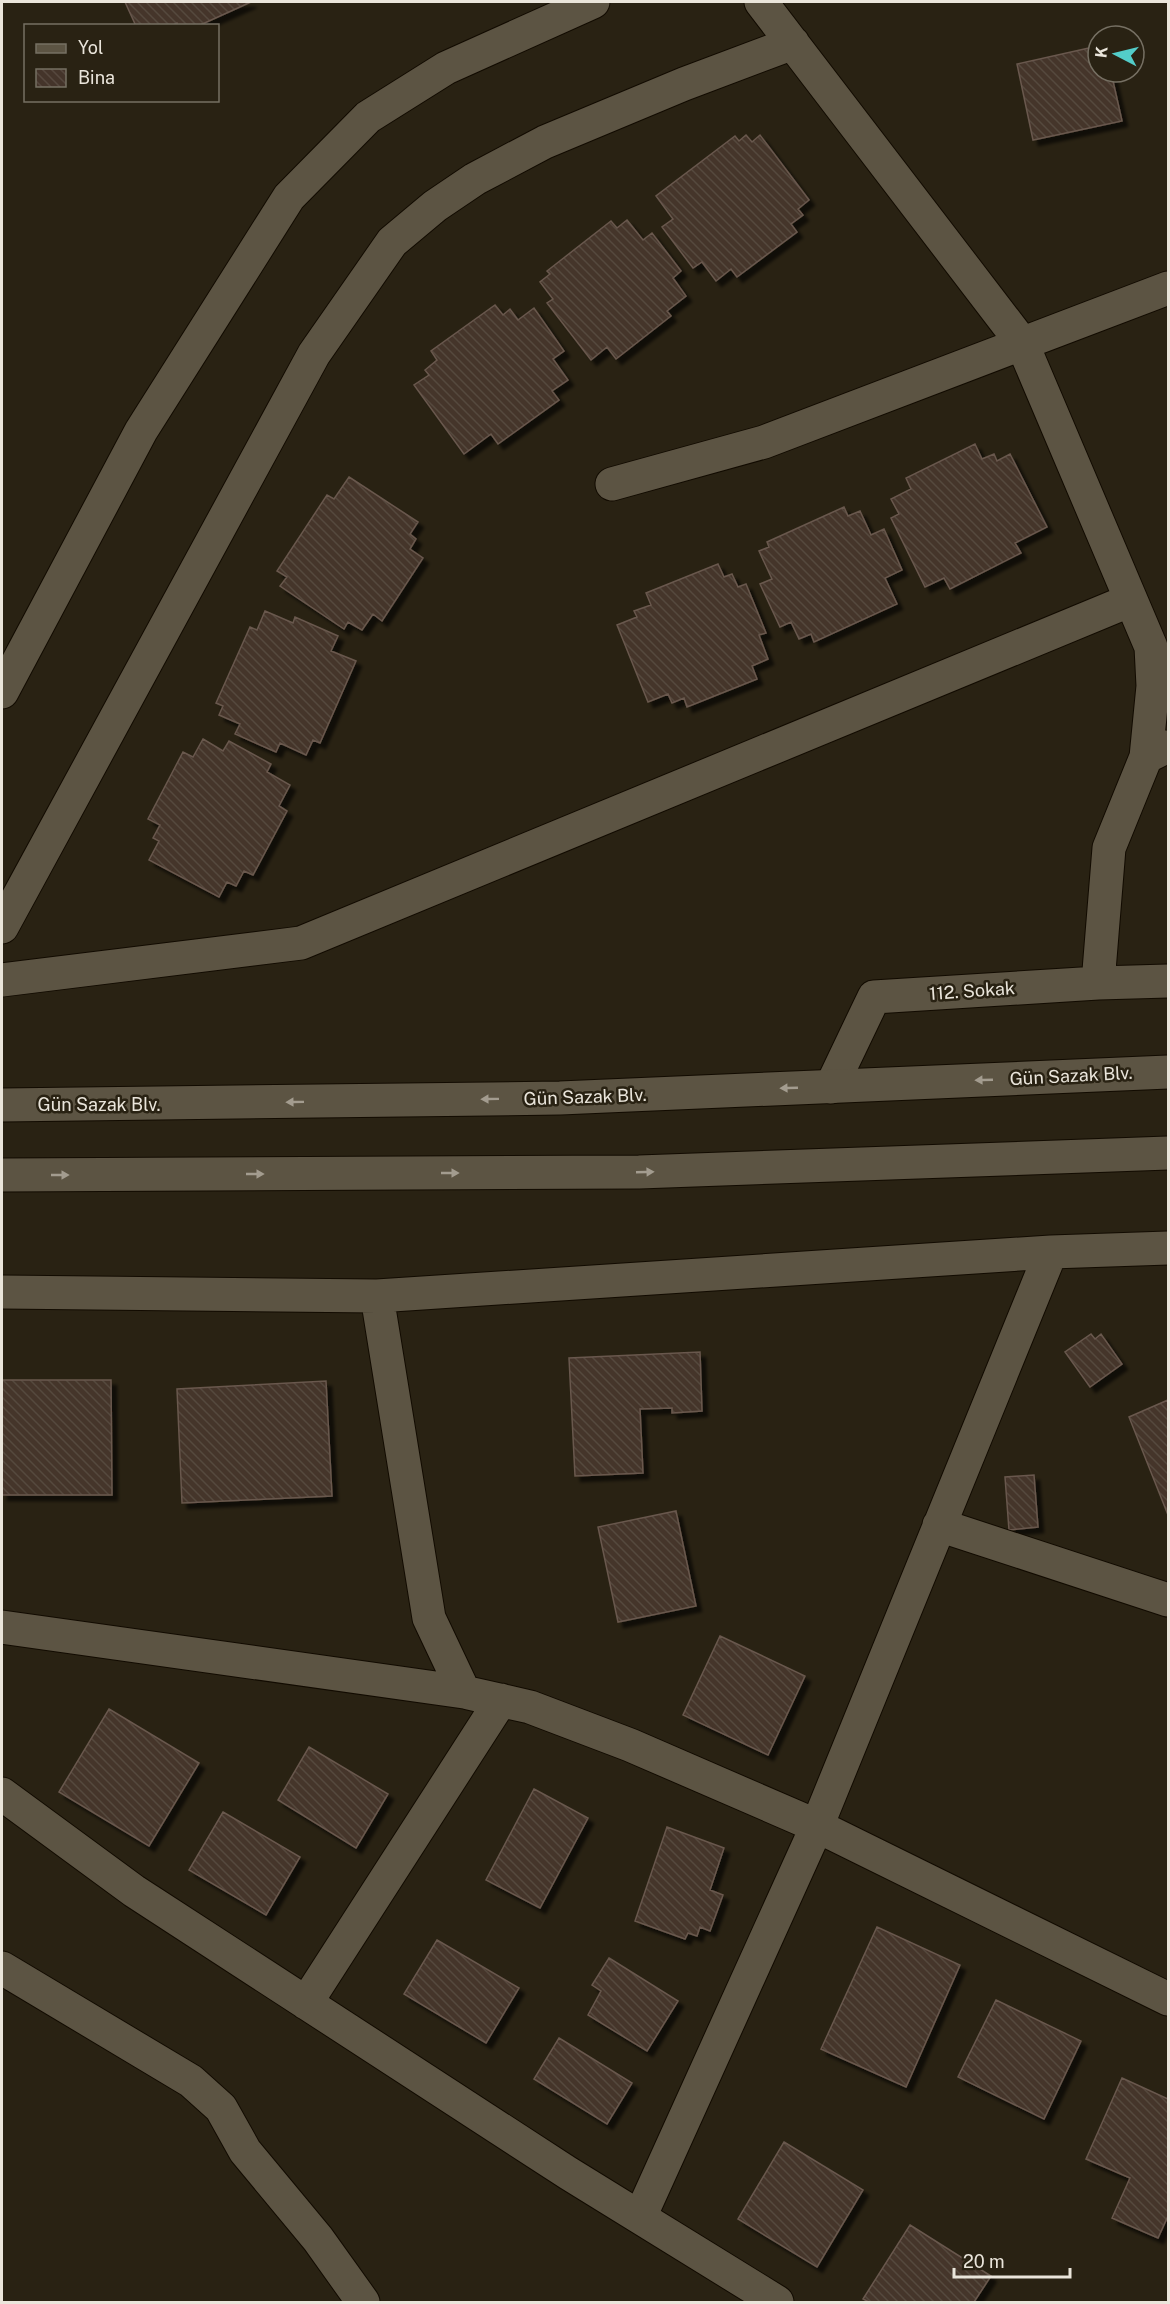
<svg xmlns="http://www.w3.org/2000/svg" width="1170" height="2304" font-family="'Public Sans',sans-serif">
<defs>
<pattern id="building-back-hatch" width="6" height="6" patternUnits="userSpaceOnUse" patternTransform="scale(1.5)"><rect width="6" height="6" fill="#44342a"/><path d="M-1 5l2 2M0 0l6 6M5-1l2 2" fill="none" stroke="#56483e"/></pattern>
<filter id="shadow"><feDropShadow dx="5.5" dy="5.5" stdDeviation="1.5" flood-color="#0009"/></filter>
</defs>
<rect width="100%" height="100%" fill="#292213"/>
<path fill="url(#building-back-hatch)" stroke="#69584d" stroke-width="1.5" filter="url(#shadow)" d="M125,2H251L198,26H178L177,23L171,26H136Z
M1098,46V72H1111L1122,121L1033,140L1017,64Z
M746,135L752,142L760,135L809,200L798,209L803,215L791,224L797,232L737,277L731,269L716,281L702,262L693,268L662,227L673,219L656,196L735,136L739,141Z
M627,220L643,240L652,233L681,271L673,278L686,296L667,311L671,316L616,359L607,347L591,360L547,303L553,299L540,282L550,274L547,271L611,221L617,228Z
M495,305L503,315L510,309L518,320L534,308L564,351L553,359L568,380L552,391L559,400L498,444L491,434L464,454L414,385L429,375L425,370L437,360L431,351Z
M975,444L982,459L994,454L997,461L1010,454L1047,527L1015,543L1021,553L950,589L944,578L925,587L891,518L899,514L891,499L911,489L906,478Z
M349,477L418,522L410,534L416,539L410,549L423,558L382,621L373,614L362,630L348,622L344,629L280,586L287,577L277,571L327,495L334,499Z
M844,507L848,516L860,511L871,535L884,529L902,570L885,578L897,604L814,642L811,634L799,639L791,622L780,627L760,584L772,579L759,551L769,547L767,542Z
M718,564L724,577L732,574L738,587L746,584L766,633L759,635L768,659L752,666L757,679L687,707L684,698L672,703L668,694L648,702L617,625L637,617L634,611L651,605L646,593Z
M265,611L293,623L295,617L338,636L331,651L356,661L320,743L313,740L306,755L280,743L276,752L235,734L240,724L219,715L223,706L216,703L250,627L257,630Z
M203,739L223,751L229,741L271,764L267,772L290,785L279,806L287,811L253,875L244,871L236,886L227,882L219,897L149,860L159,841L153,838L160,825L148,819L183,752L193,757Z
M1091,1334L1095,1339L1101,1334L1122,1364L1090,1387L1065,1352Z
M700,1352L702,1411L672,1413V1408L640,1409L643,1473L575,1476L569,1358Z
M2,1380H111L112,1495H2Z
M326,1381L332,1496L182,1503L177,1389Z
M1168,1400V1515L1129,1417Z
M1034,1475L1038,1527L1009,1530L1005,1477Z
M676,1511L696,1606L618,1622L598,1527Z
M720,1636L805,1676L768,1755L683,1715Z
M109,1709L199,1763L149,1846L59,1792Z
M309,1747L388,1794L356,1848L278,1800Z
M534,1789L588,1818L540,1908L486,1880Z
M223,1812L300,1857L266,1915L189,1870Z
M667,1827L724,1848L710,1890L723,1895L710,1931L700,1927L697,1936L688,1933L685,1939L635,1921Z
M877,1927L960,1965L906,2087L821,2049Z
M437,1940L519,1988L486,2043L404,1994Z
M609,1958L678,2001L647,2051L588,2015L601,1991L592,1985Z
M996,2000L1081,2041L1044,2119L958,2077Z
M559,2038L632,2083L607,2124L534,2079Z
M1122,2078L1168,2099V2216L1158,2238L1112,2218L1130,2178L1086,2159Z
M784,2142L863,2190L817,2267L738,2219Z
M910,2225L991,2276L974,2302H869L863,2299Z"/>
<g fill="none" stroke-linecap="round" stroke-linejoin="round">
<defs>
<path id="street" d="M761,2L1022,343L1151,647L1153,686L1146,757
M612,484L764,442L1168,288
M2,692L141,431L289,197L368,117L446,68L593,2
M2,927L314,354L392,242L435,206L475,179L545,142L684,84L793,43
M2,980L301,943L1131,600
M1098,983L1109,848L1146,757L1166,747
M831,1087L874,997L1098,983L1168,981
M2,1292L377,1296L1051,1252L1168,1248
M377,1296L429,1618L464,1692
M939,1525L1168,1600
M2,1627L464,1692L530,1707L630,1745L817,1826L1168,1999
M2,1794L134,1891L568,2173L777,2302
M2,1968L191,2081L221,2108L245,2151L318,2239L363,2302
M306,2003L501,1700
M640,2217L817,1826L1051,1252"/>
<path id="secondary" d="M2,1105L560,1098L1168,1072
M2,1175L639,1172L1168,1153"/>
</defs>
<use href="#street" stroke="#120b01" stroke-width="35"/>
<use href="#secondary" stroke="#120b01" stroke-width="35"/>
<use href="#street" stroke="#5c5443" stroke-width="33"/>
<use href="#secondary" stroke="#5c5443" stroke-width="33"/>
</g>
<defs><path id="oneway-solid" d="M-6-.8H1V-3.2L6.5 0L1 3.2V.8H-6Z" transform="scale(1.5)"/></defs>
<g fill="#a39c8f">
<use href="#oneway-solid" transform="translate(984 1080) rotate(178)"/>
<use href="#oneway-solid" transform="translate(789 1088) rotate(178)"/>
<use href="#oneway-solid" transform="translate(490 1099) rotate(179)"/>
<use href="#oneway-solid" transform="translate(295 1102) rotate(179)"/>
<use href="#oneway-solid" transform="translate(645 1172) rotate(-2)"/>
<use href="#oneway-solid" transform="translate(450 1173)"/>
<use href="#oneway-solid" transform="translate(255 1174)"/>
<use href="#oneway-solid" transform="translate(60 1175)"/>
</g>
<g text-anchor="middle" stroke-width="5" stroke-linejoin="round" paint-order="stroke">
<g font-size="18" fill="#eae5db" stroke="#292213">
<text transform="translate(972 991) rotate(-4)" y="6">112. Sokak</text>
<text transform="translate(1071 1076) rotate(-3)" y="6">Gün Sazak Blv.</text>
<text transform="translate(585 1097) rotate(-2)" y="6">Gün Sazak Blv.</text>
<text x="99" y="1111">Gün Sazak Blv.</text>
</g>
</g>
<rect width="1170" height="2304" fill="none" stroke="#eae5db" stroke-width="6"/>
<rect x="24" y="24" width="195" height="78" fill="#292213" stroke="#767063" stroke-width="1.5"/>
<rect x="36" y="44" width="30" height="9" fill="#5c5443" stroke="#767063" stroke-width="1.5"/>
<text x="78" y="54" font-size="18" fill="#eae5db">Yol</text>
<rect x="36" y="69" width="30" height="18" fill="url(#building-back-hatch)" stroke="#767063" stroke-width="1.5"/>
<text x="78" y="84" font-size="18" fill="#eae5db">Bina</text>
<g transform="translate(1116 54) rotate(277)"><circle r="28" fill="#292213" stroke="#767063" stroke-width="1.5"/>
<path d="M0-4.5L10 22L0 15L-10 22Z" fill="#53cdc9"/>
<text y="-9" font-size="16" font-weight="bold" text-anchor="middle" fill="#eae5db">K</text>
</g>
<path d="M954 2268v9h116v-9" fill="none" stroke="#eae5db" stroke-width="3"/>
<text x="963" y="2268" font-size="18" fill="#eae5db" stroke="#292213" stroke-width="4.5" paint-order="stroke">20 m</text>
</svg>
